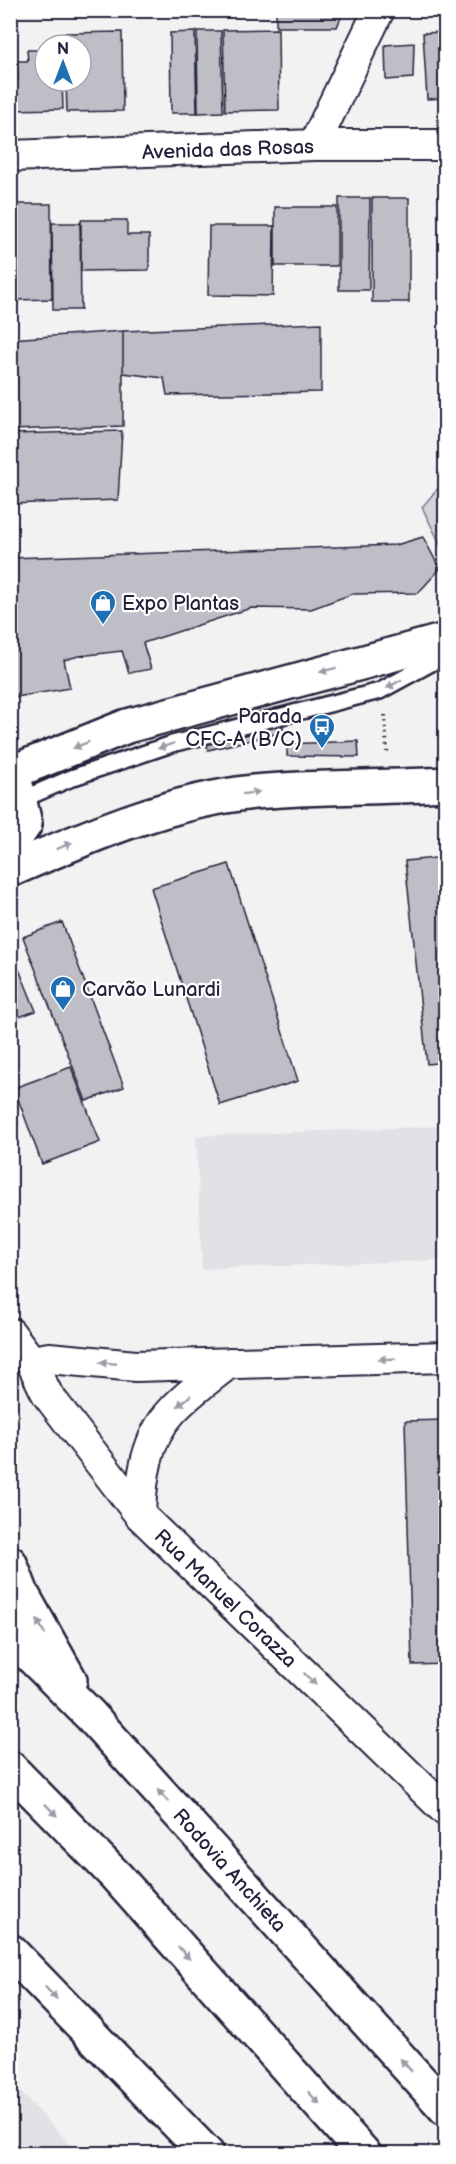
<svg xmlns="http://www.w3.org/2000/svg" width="456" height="2164" font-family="'Balsamiq Sans',sans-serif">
<rect width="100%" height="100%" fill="#f2f2f3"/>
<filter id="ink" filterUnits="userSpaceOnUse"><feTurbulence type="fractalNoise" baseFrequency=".0167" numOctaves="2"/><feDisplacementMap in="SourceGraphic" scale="12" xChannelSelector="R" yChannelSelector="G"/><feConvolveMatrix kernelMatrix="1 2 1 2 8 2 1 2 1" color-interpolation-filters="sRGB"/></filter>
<g filter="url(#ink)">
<path fill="#e2e2e6" d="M445,1126V1260L202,1269L196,1136Z
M11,2082L78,2153H11Z"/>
<path fill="#d3d3d8" stroke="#7a7a8a" stroke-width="1.5" d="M445,480V554L422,507Z"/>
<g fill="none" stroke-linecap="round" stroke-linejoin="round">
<path stroke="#727282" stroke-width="10" d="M445,563H446"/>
</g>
<path fill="#bebec6" stroke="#22223b" stroke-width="1.5" d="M276,10H344L337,27H276Z
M278,29L279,110L225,111L223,30Z
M197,31H221L223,112L198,113Z
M122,32L123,111L67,112L66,81H81V45H66L65,33Z
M195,32L197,113H171L170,33Z
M446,32V98L427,99L423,33Z
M414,43L413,78L386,80L385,45Z
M27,50H45V81H62L63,109L10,110V81H18L17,61H28Z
M339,198H370L369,290H339Z
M372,198H409V302H372Z
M14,204H51L52,299L14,300Z
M275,207H337V266H275Z
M81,220H127V235H149V270L81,271Z
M52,223H80L81,310H53Z
M209,226H274L273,296L208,295Z
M321,323V392L167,395L164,378L123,373V331Z
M123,331V426L10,430V339Z
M122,431L118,500L10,504V434Z
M423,537L440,569L418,593L352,594L311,609L251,608L143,643L151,669L129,673L122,651L79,656L64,660L70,688L10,698V558L396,545Z
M281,720L284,732L208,750L205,739Z
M358,741L359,757L287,756V744Z
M446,857V1062L427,1064L405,861Z
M229,864L298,1081L220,1105L151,888Z
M62,922L124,1087L86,1101L23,937Z
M10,947L36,1011L10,1020Z
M71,1067L100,1142L42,1164L14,1088Z
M446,1420V1664L412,1665L405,1421Z"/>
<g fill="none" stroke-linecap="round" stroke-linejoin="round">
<defs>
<path id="lane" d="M16,802L74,777L172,744L380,691L446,655"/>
<path id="street" d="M314,145L379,10
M10,156L314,145H446
M10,1333L31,1361L49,1358L136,1366L446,1357
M31,1361L47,1394L140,1515
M229,1363C210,1378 188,1393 172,1411C146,1438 141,1480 140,1515L446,1811"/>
<path id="primary" d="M10,773L127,726L446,640
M10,845L25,824L13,772
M10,870C89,836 168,801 254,792C317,786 382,788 446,784"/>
<path id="highway" d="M10,772H13
M10,1563L22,1594L70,1680
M10,1635L90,1715L446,2109
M10,1768L116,1876L364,2154
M10,1951L207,2154"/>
</defs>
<use href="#lane" stroke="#22223b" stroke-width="20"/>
<use href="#street" stroke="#22223b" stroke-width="34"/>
<use href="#primary" stroke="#22223b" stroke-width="38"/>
<use href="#highway" stroke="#22223b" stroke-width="38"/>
<path stroke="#22223b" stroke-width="4" stroke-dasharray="1.5 4.5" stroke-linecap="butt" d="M385,715L387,752"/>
<use href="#lane" stroke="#fff" stroke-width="15"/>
<use href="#street" stroke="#fff" stroke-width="30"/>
<use href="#primary" stroke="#fff" stroke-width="33"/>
<use href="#highway" stroke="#fff" stroke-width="33"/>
</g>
<defs><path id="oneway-solid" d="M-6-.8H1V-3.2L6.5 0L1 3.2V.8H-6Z" transform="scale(1.5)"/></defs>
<g fill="#9c9ca7">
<use href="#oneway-solid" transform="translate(328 670) rotate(165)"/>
<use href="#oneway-solid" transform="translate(394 684) rotate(151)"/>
<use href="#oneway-solid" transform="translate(81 745) rotate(158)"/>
<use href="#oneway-solid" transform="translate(166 746) rotate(162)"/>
<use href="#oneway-solid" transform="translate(251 793) rotate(-7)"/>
<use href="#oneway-solid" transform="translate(64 846) rotate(-23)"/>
<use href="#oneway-solid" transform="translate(387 1359) rotate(178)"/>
<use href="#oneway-solid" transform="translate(108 1363) rotate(-175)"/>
<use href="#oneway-solid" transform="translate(184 1401) rotate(140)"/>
<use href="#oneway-solid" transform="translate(41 1627) rotate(-119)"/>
<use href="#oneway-solid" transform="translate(310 1679) rotate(44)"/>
<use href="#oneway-solid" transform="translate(163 1796) rotate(-132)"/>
<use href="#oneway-solid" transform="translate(51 1810) rotate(46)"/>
<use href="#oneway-solid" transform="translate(184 1953) rotate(48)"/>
<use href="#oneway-solid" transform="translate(51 1993) rotate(46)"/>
<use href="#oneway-solid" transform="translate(406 2065) rotate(-132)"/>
<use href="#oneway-solid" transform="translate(314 2098) rotate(48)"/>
</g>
</g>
<defs>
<symbol id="shop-pin" viewBox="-11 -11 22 30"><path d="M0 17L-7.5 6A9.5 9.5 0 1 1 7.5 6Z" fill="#1f6fb2" stroke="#fff"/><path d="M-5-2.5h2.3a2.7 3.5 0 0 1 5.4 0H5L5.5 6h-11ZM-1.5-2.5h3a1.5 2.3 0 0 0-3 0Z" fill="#fff"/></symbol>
<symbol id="bus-pin" viewBox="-11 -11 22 30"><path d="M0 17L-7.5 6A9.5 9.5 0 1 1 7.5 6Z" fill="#1f6fb2" stroke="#fff"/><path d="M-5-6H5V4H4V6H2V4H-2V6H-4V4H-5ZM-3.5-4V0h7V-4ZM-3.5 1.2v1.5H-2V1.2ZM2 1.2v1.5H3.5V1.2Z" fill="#fff"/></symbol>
</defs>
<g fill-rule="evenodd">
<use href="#shop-pin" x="88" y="588" width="30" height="40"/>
<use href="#bus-pin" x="307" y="712" width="30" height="40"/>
<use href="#shop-pin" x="48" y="974" width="30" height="40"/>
</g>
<g text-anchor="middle" stroke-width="4.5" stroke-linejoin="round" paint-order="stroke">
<g font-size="20" fill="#22223b" stroke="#fff">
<text transform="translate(228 149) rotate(-2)" y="7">Avenida das Rosas</text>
<text transform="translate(226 1598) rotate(44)" y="7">Rua Manuel Corazza</text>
<text transform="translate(230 1870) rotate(48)" y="7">Rodovia Anchieta</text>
</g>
<g font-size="20" fill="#22223b" stroke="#fff" text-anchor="start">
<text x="122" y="610">Expo Plantas</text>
<text x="302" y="723" text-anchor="end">Parada<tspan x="302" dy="23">CFC-A (B/C)</tspan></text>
<text x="82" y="996">Carvão Lunardi</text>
</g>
</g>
<rect width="456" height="2164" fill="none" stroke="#fff" stroke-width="36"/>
<rect x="18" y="18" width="420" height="2128" fill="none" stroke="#22223b" stroke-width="2" filter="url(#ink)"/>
<g transform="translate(63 63)"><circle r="28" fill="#ffffff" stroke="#a7a7b1" stroke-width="1.5"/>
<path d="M0-4.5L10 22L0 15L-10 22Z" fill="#1f6fb2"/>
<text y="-9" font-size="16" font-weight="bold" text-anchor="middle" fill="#22223b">N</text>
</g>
</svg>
